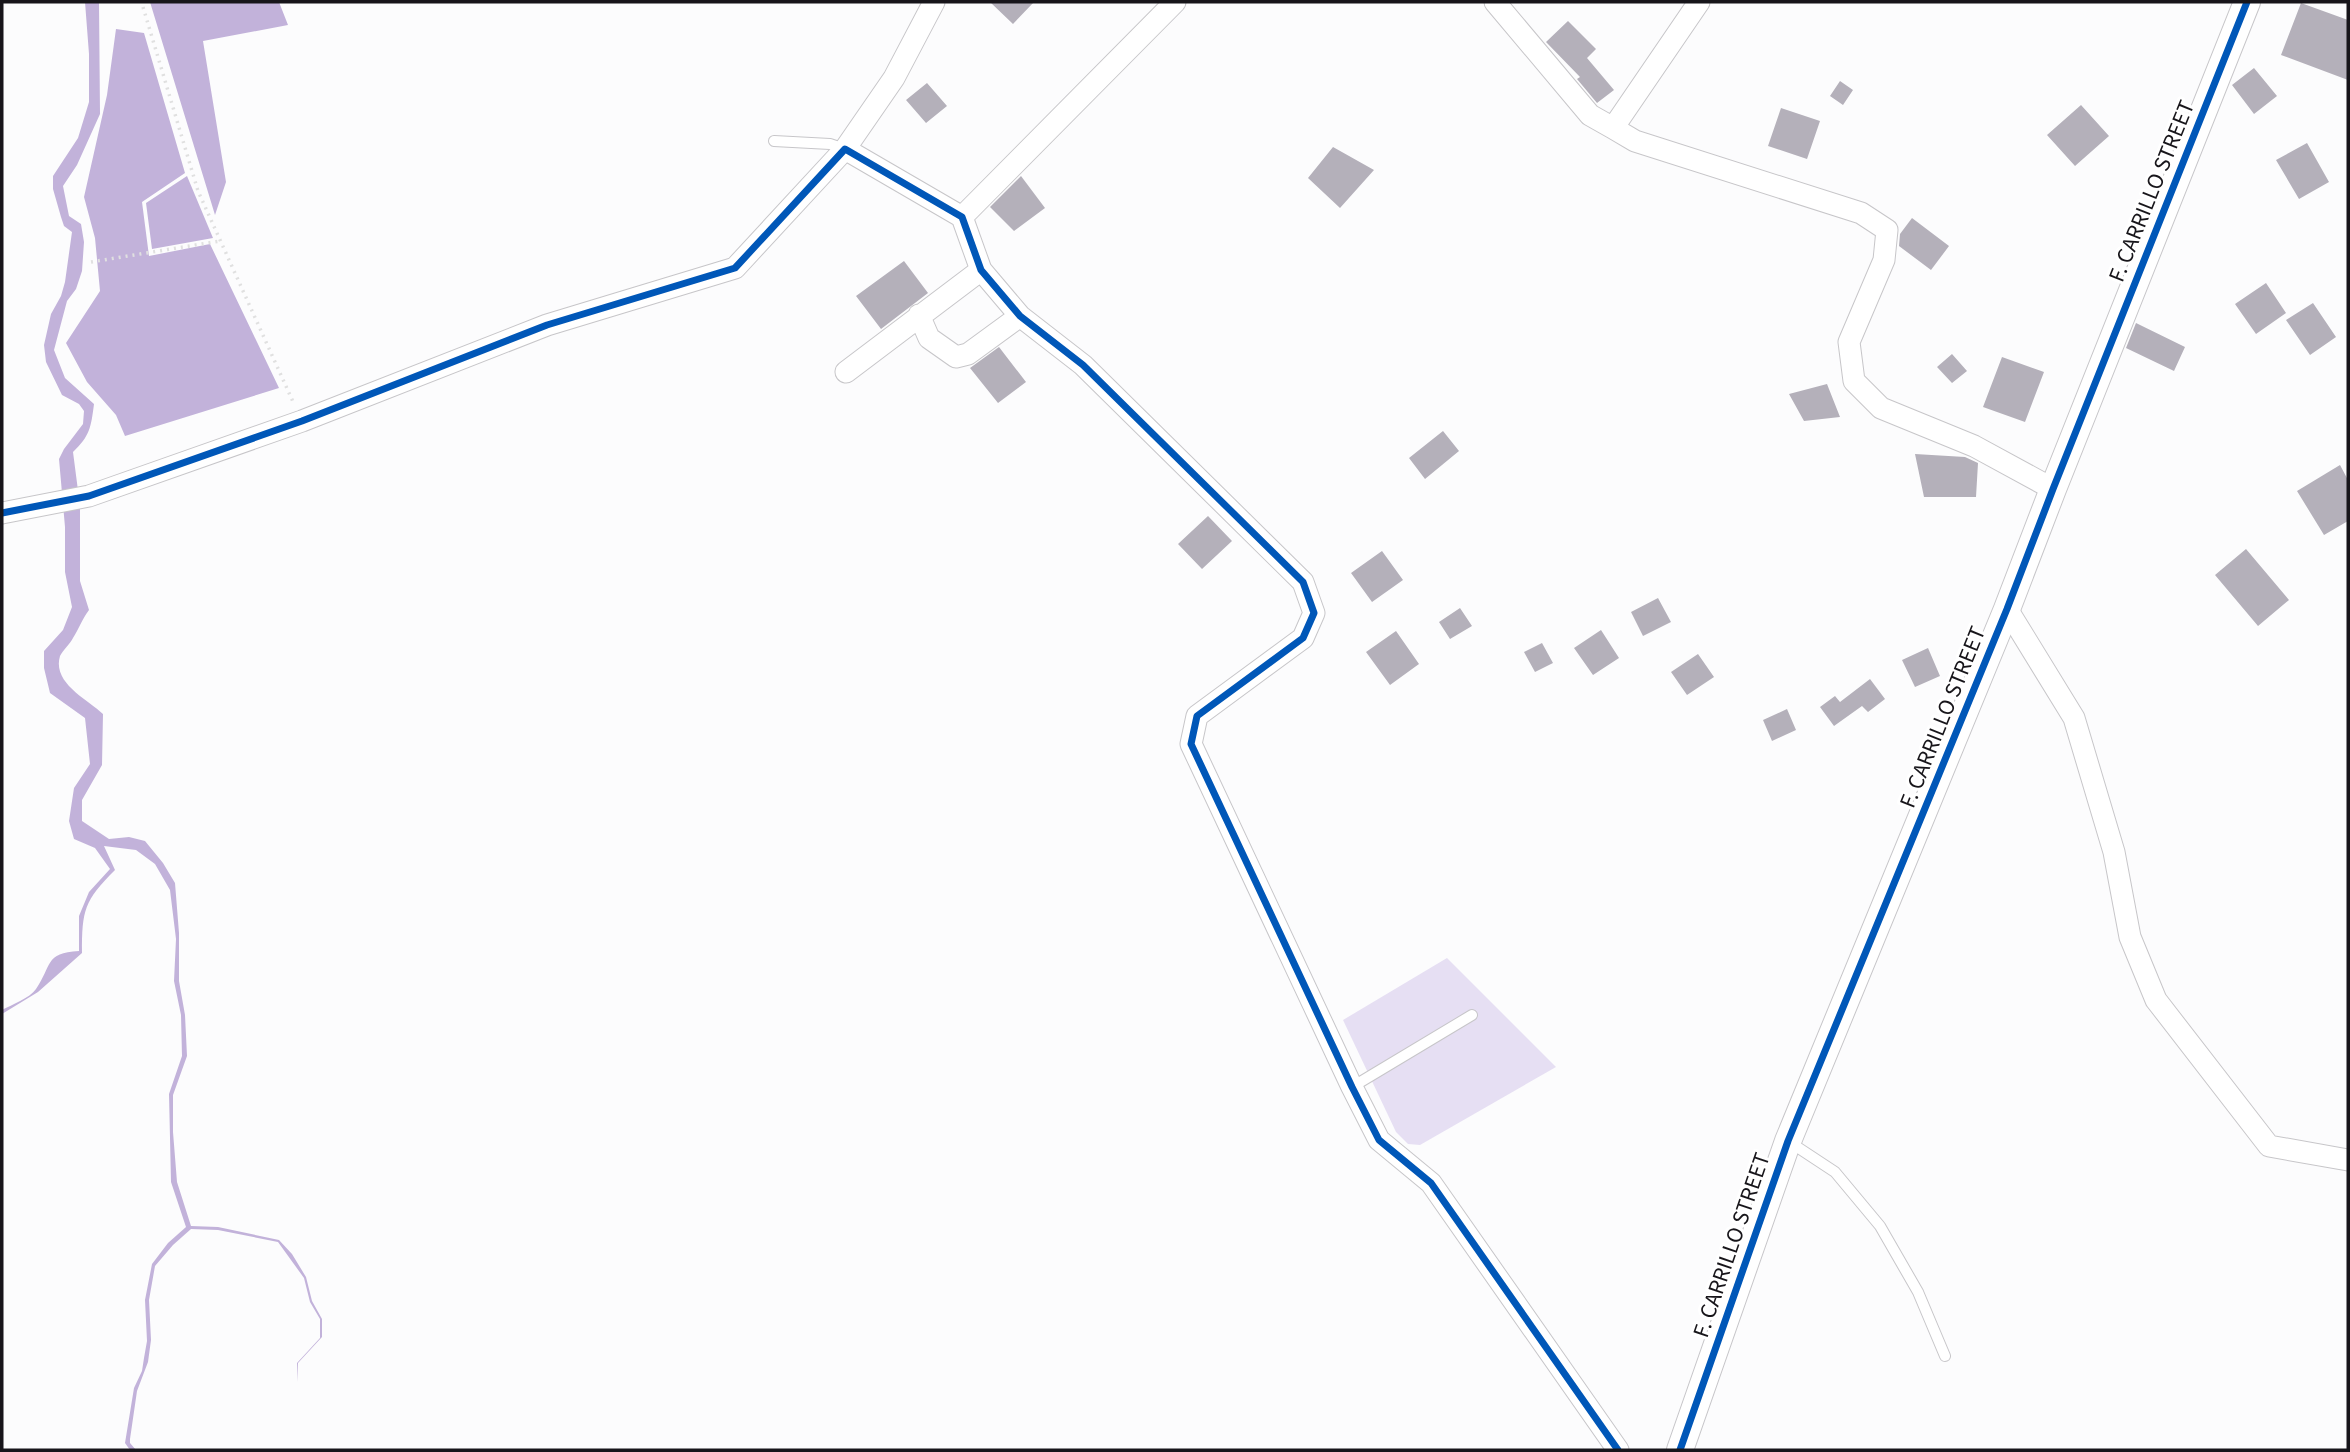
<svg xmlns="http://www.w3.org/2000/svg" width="2350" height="1452" font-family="'Source Sans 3',sans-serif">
<rect width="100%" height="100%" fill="#fcfcfd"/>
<path fill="#e6dff3" d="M1447,958L1556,1067L1420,1145L1408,1144L1396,1132L1343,1020Z"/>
<path fill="#c2b2da" d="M85,2H99L100,114L77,165L63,186L69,216L81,224L84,242L82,271L76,289L67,301L54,350L65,378L94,404C91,427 90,436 73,452L80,506V581L89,610C82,619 79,629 73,638C70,644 63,650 60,656C52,683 87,699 103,714L102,765L82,800V821L109,839L129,837L145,841L163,863L175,883L179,933V981L185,1015L187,1056L173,1095V1132L177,1182L191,1226L218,1227L279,1240L292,1254L306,1277L312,1301L322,1319V1337L298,1363V1382L297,1363L320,1338V1319L310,1302L304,1278L278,1242L218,1230L191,1229L173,1245L155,1266L149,1300L151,1340L148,1362L137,1391L130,1439V1443L136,1450H130L125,1443L134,1388L142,1371L144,1358L147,1341L145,1300L152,1264L168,1243L186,1227L171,1182L169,1094L182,1056L181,1015L174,981L176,939L170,890L155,864L136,850L104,846L115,870C84,901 82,910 82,953L38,992L2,1014V1010C11,1005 30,998 36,989C52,966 44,953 79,951V916L89,892L110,869L95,848L74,839L69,821L74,788L90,764L85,718L50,693L44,668V651L63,630L72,607L65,572V527L59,459L64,449L83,424L84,411L79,404L62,395L46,362L44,345L51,314L61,296L65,282L72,232L64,226L61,217L53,189V176L78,138L89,102V54Z
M150,2H279L288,25L203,41L226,182L215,215Z
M116,29L144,33L185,173L142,202L149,256L210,244L279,388L125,436L116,415L87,382L66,343L100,291L95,238L84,197L107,95Z
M187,176L213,238L152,249L146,203Z"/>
<path fill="#b4b0ba" d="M990,2H1034L1013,24Z
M2301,3L2348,20V80L2281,55Z
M1568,21L1596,49L1587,58L1614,90L1597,103L1577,79L1580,77L1546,42Z
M2254,68L2277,96L2254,114L2232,85Z
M1840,81L1853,90L1843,105L1830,96Z
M927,83L947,106L926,123L906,100Z
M2081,105L2109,136L2075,166L2047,135Z
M1781,108L1820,121L1807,159L1768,146Z
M2307,143L2329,182L2299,199L2276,160Z
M1333,147L1374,170L1340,208L1308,178Z
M1021,176L1045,208L1014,231L990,207Z
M1912,218L1949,246L1931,270L1899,246L1900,234Z
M904,261L928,293L881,329L856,296Z
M2266,283L2286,313L2256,334L2235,304Z
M2313,303L2336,337L2310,355L2286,320Z
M2136,323L2185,347L2174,371L2126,348Z
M999,347L1026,382L998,403L970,368Z
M1952,354L1967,371L1952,383L1937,367Z
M2002,357L2044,372L2025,422L1983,407Z
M1827,384L1840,417L1804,421L1789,394Z
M1443,431L1459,451L1425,479L1409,458Z
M1915,454L1965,457L1978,463L1976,497H1924Z
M2340,465L2348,480V521L2324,535L2297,491Z
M1208,516L1232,541L1202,569L1178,544Z
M2246,549L2289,600L2258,626L2215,575Z
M1382,551L1403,580L1372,602L1351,573Z
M1658,598L1671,622L1643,636L1631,612Z
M1460,608L1472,626L1450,639L1439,622Z
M1601,630L1619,658L1593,675L1574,648Z
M1396,631L1419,664L1390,685L1366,652Z
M1542,643L1553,663L1535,672L1524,652Z
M1928,648L1940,676L1915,687L1902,660Z
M1698,654L1714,677L1687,695L1671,672Z
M1870,679L1885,699L1868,712L1862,706L1834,726L1820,707L1835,696L1840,702Z
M1787,709L1796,730L1772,741L1763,720Z"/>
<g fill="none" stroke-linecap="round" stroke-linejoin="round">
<defs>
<path id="service" d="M774,141L830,144L845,149
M1352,1087L1472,1015
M1788,1141L1835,1172L1880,1226L1918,1292L1945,1356"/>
<path id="minor" d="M1495,2L1590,115L1613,128L1635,141L1861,213L1887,230L1884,260L1849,342L1854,381L1881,408L1974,446L2053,489
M1613,128L1699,2
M845,149L894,78L934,2
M962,217L1175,2
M919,315L929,338L956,357L968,354L1020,316
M846,372L981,270
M2,513L89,496L302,421L547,325L735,268L845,149L962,217L981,270L1020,316L1083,365L1303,582L1314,613L1303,638L1197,716L1191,744L1352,1087L1379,1140L1431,1183L1618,1450
M2007,609L2074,718L2114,852L2130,937L2156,1000L2269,1146L2348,1160"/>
<path id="tertiary" d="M1680,1450L1788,1141L2007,609L2053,489L2247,2"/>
</defs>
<use href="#service" stroke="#c7c6c9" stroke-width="12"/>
<use href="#minor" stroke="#c7c6c9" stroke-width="23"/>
<use href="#tertiary" stroke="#c7c6c9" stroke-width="28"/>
<path stroke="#e0e0e0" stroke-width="3.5" stroke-dasharray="2 5" stroke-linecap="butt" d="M143,7L198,191L294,404
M91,262L220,241"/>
<use href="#service" stroke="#fff" stroke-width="10"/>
<use href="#minor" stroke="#fff" stroke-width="21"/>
<use href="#tertiary" stroke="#fff" stroke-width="26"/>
<defs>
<path id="cycleway" d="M2,513L89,496L302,421L547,325L735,268L845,149L962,217L981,270L1020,316L1083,365L1303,582L1314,613L1303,638L1197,716L1191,744L1352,1087L1379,1140L1431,1183L1618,1450
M1680,1450L1788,1141L2007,609L2053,489L2247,2"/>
</defs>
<use href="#cycleway" stroke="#fff" stroke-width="11"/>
<use href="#cycleway" stroke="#0057b8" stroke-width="7"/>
</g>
<g text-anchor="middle" stroke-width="6" stroke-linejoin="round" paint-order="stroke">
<g font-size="23" fill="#17151a" stroke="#fff">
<text transform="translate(2151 191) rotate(-68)" y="8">F. CARRILLO STREET</text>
<text transform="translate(1942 717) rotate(-68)" y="8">F. CARRILLO STREET</text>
<text transform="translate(1731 1245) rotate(-71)" y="8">F. CARRILLO STREET</text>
</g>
</g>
<rect width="2350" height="1452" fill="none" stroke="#17151a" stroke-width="7"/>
</svg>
